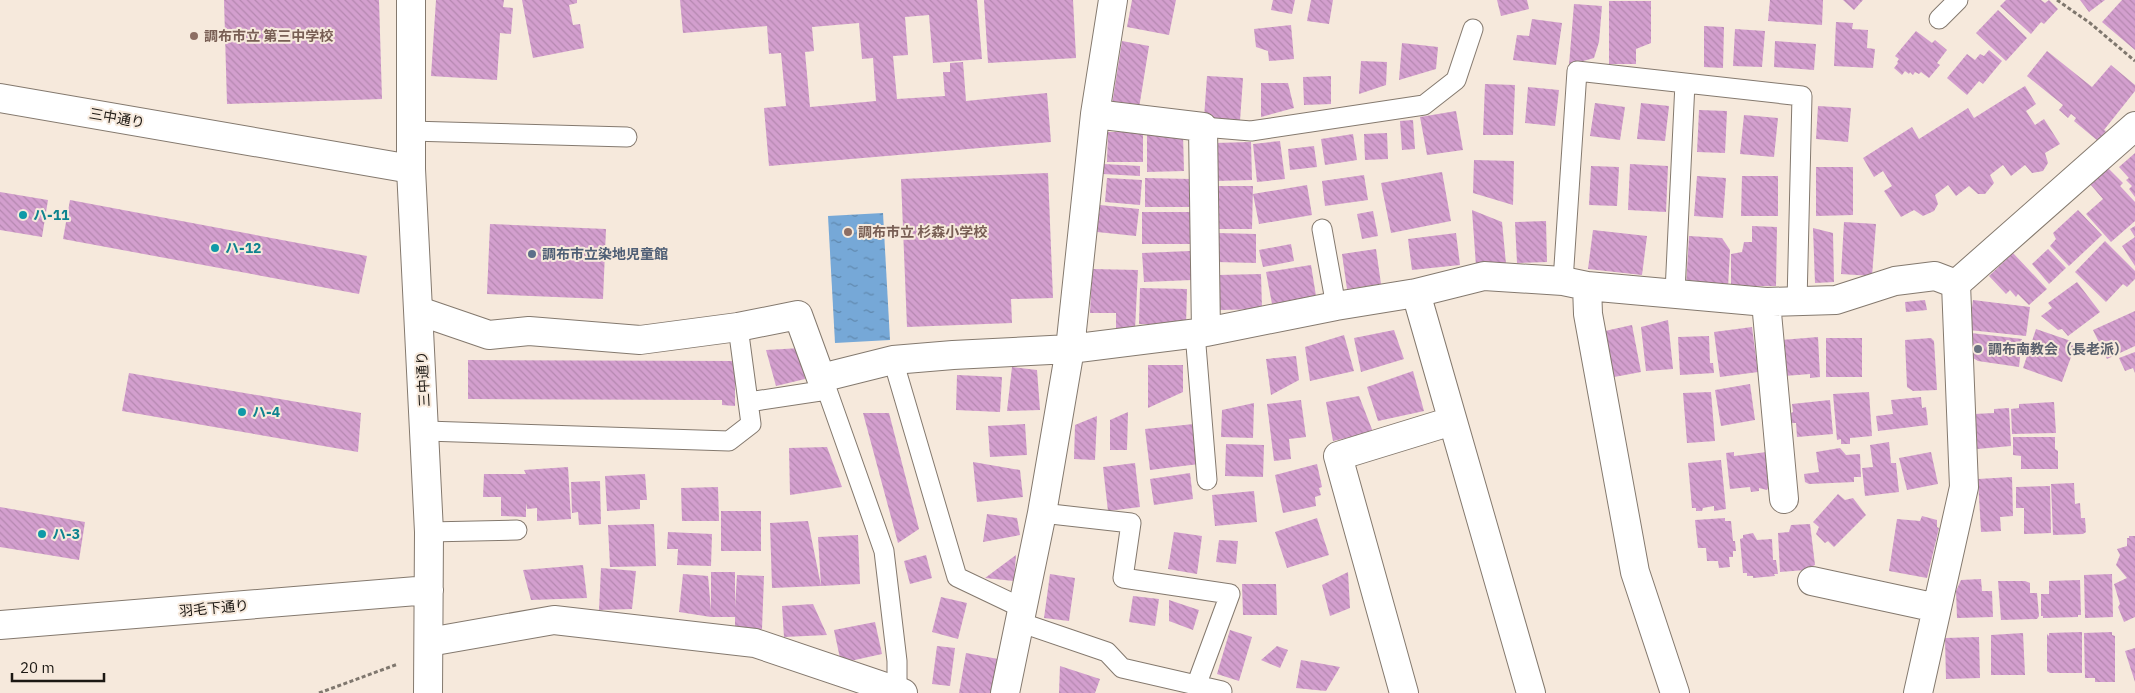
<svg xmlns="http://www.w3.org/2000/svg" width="2135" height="693" font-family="'IBM Plex Sans','Noto Sans JP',sans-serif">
<defs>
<pattern id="water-ripples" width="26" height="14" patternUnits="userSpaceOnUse" patternTransform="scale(1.25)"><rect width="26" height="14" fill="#76a8d7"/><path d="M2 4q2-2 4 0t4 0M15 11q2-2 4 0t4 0" fill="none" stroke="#6088ad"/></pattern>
<pattern id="building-back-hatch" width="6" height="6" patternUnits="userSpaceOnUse" patternTransform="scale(1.25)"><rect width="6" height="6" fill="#d39fce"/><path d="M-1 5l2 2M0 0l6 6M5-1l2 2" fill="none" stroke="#b588b0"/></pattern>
</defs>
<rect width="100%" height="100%" fill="#f6e9dc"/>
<path fill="url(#water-ripples)" d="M883,213L890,340L835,343L828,216Z"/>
<path fill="url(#building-back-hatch)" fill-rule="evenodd" d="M224,0H379L382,99L227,104Z
M436,0H504L503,7L513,8L511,34L500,33L497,80L431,76Z
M522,0H577V3L569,5L573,25L580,24L584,48L533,58Z
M680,0H977L982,59L933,63L929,15L905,17L908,55L893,56L897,99L945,96L943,72H950V63L963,62L966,101L1047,93L1051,142L769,166L764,108L786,106L781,53L769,54L767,26L683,33ZM859,23L862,59L873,58L876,101L810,107L805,52L814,51L812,27Z
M984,0H1073L1076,58L988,63Z
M1132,0H1176L1169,35L1127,27Z
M1273,0H1295L1292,14L1271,10Z
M1311,0H1333L1329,24L1307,21Z
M1497,0H1527L1529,9L1501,16Z
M1770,0H1823L1822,25L1768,21Z
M1843,0H1863L1854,10Z
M2006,0H2041L2045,3L2049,0L2058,9L2044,24L2041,22L2031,34L2000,6Z
M2080,0H2105L2089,12Z
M2122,0H2135V50L2102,22Z
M1609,1H1651V43L1636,49V64H1609Z
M1574,4L1602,6L1599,42L1594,58L1569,65Z
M1998,10L2027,38L2006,61L1976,33Z
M1532,19L1562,23L1556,65L1513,60L1517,35L1529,36Z
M1836,22L1853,23L1852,29L1868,30L1867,48L1875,49L1873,68L1834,66Z
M1291,25L1294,59L1269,61L1268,51L1256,47L1254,29Z
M1704,26L1724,27L1723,68L1704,67Z
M1735,29L1765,31L1762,67L1733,66Z
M1916,31L1932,43L1935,40L1947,50L1937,63L1940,65L1929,78L1921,72L1919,74L1915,72L1913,75L1910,72L1909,74L1905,71L1902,75L1894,68L1898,63L1897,62L1899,59L1895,56Z
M1122,41L1149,46L1139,108L1112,104Z
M1775,41L1816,44L1814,70L1774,67Z
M1402,43L1438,47L1436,69L1399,80Z
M1989,50L2002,61L1983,84L1979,81L1967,95L1947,78L1967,54L1975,60L1980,54L1984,56Z
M2047,51L2092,87L2111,65L2135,85V91L2104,130L2106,131L2098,141L2074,121L2076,118L2071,114L2068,118L2059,110L2063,105L2027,76Z
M1361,61L1387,62L1386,85L1359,94Z
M1207,76L1243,78L1240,121L1204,118Z
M1331,76V104L1304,105L1303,77Z
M1261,83H1288L1294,108L1261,117Z
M1485,84L1515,85L1513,135H1483Z
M2025,86L2036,104L2026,111L2035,125L2044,119L2060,144L2045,153L2048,163L2043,171L2032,173L2025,165L2011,176L2003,165L1990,175L1994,183L1985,194H1978L1969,186L1956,196L1948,185L1935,195L1938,204L1934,211L1923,216L1914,210L1901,217L1884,191L1892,186L1883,171L1874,177L1863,158L1912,127L1919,139L1968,108L1974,118Z
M1528,87L1559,90L1555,126L1525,123Z
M1595,103L1625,107L1620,140L1590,136Z
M1641,103L1669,106L1665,141L1637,139Z
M1818,106L1851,108L1848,142L1816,139Z
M1699,110L1727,111L1725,153L1697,152Z
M1456,111L1463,150L1427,155L1420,117Z
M1744,115L1778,118L1774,157L1740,154Z
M1413,120L1415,149L1402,150L1400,121Z
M1108,132H1143V162H1107Z
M1387,133L1388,159L1365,160L1364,134Z
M1353,134L1357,160L1325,165L1321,139Z
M1147,135H1183L1184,171L1147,172Z
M1280,141L1285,179L1257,182L1253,144Z
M1251,142L1252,180L1216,181L1215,143Z
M1314,146L1317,167L1290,170L1288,149Z
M2135,153V197L2129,189L2132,186L2126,180L2129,178L2119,167Z
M1474,160L1514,161L1513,205L1473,193Z
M1103,164L1140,166V176L1103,174Z
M1630,164L1668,166L1666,212L1628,210Z
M1591,166L1619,167L1617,206L1589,205Z
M1816,167H1853V215L1816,216Z
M2108,168L2123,183L2120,186L2135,202V221L2111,242L2086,214L2103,199L2090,184Z
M1442,172L1451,221L1391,233L1381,183Z
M1048,173L1053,298L1011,299L1012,323L907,327L901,179Z
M1364,175L1368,200L1325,206L1322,181Z
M1697,176L1726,178L1723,218L1694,216Z
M1742,176H1778V216H1741Z
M1107,178L1142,180L1140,205L1105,202Z
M1145,178L1191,179V207H1145Z
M1307,185L1312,215L1259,224L1253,194Z
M1217,186H1253L1252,229H1216Z
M0,192L48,200L42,237L0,230Z
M70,200L367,256L359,294L63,239Z
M1100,205L1139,209L1136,236L1097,232Z
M1472,210L1502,222L1506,264L1476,266Z
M2078,210L2102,235L2069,266L2050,246L2056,239L2053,233Z
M1373,211L1378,236L1362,239L1357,214Z
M1142,212H1193V244H1142Z
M1546,221L1547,262L1517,263L1515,222Z
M1844,222L1876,224L1872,276L1841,274Z
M490,224L606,229L603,299L487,294Z
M1752,226L1777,227L1776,286H1731V254L1742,252L1744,242H1752Z
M2135,226V266L2122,246L2135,237L2130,229Z
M1813,228L1833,233L1834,282L1815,283Z
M1593,230L1647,236L1642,275L1588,269Z
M1217,233L1256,234V263L1216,262Z
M1456,233L1460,265L1412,270L1408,239Z
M1689,236L1722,238L1730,250L1728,288L1686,286Z
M2105,241L2135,271V279L2127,287L2123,284L2106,302L2075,272Z
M1291,244L1294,261L1263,267L1259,250Z
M1376,249L1381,284L1347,289L1342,254Z
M2048,249L2066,268L2049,284L2032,264Z
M1190,251L1192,280L1144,282L1142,253Z
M2013,253L2047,289L2029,305L2018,294L2016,297L2010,290L2006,294L1989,276Z
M1311,265L1316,296L1272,304L1266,272Z
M1092,269L1138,270L1135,329L1116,328V313H1090Z
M1261,274L1262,309L1220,310L1218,275Z
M2077,282L2100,312L2068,336L2062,329L2058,330L2041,316L2052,308L2048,303Z
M1140,288L1187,289L1186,326L1139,324Z
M1925,300L1927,310L1906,312L1905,302Z
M1973,300L2030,307L2026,336L1969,330Z
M2135,311V346L2107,359L2093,330Z
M1668,320L1673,369L1646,371L1641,327Z
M1632,325L1641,372L1614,377L1605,331Z
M1752,327L1758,372L1720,377L1714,332Z
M2036,329L2071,341L2070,345L2075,346L2062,382L2023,368Z
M1394,330L1404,359L1361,372L1354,338Z
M1971,333L2022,339L2019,367L1978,361L1968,355Z
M1344,335L1354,371L1310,381L1305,347Z
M1709,336L1710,363H1713L1714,373L1680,375L1678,337Z
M1818,337L1820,377L1810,378V374L1784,376L1781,340Z
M1826,338H1862V377H1826Z
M1931,338L1934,341L1937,390L1913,391L1907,387L1905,340Z
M801,348L805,379L776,386L766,350Z
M2135,352V373L2133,368L2125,371L2119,358Z
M1296,356L1299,380L1271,395L1266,359Z
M468,360L735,361V406L722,405V400L468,399Z
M1148,365H1183V392L1148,408Z
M1012,367L1037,370L1040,410L1007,411Z
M1413,371L1424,411L1378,421L1367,387Z
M129,373L361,413L358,452L122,411Z
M957,375L1002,377L1000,412L956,410Z
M1750,384L1755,420L1721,426L1715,390Z
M1711,392L1715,441L1687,443L1683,393Z
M1869,392L1872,436L1850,438V444H1841V439L1837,440L1833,394Z
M1359,396L1373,432L1333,441L1326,402Z
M1921,397L1922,408L1926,407L1928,425L1878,431L1876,416L1893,414L1891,400Z
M1301,400L1306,437L1289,439L1291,459L1274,461L1267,404Z
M1830,400L1833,434L1797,437L1796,423H1790L1789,414L1793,412L1792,404Z
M2054,402L2056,433L2012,434L2011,409L2019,408V404Z
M1254,403L1253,438L1221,437L1222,410Z
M2009,408L2011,446L1977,449L1974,414L1994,413V409Z
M1128,412L1127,450H1110V420Z
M863,413H889L919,529L898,543Z
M1097,416L1095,460L1074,459L1075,425Z
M1025,424L1027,455L990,457L988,426Z
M1194,424L1199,464L1150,470L1145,429Z
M2013,437H2055V449L2058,451V469H2021V456L2013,455Z
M1889,442L1891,463H1896L1899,492L1865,496L1862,468L1873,467L1870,445Z
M1226,444L1264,445L1263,477L1225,476Z
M827,447L842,487L790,495L789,448Z
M1840,448L1846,455L1860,454L1861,477H1854V482L1809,484L1805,482L1804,474L1819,472L1816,452Z
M1734,452V456L1767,452L1770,484L1767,490L1759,488V491L1751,492L1750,487L1730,489L1726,453Z
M1931,452L1938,484L1907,490L1899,458Z
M1721,460L1726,509L1714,511V506L1703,508L1702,511H1696V508H1692L1688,463Z
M973,462L1020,470L1023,497L977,502Z
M1135,463L1140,507L1108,511L1103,467Z
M1317,464L1322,487L1319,488L1321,495L1315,497L1316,506L1283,513L1275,475Z
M568,467L571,519L537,521V508L527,509L526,503V517L501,516V497H483L484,474H526L524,470Z
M1190,473L1193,499L1154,505L1150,479Z
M645,474L647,500H640V509L607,511L605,476Z
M2012,477L2013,516L2000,517L2001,531L1981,532L1978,479Z
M600,481L601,524L579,525L578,512L572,513L571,482Z
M2074,483L2075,504L2080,503L2081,518H2085L2086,532L2083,534L2053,535L2051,484Z
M2050,486L2051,533L2024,534V508H2016V487Z
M718,487L719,521H682L681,488Z
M1254,491L1257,522L1215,526L1212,495Z
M1838,494L1845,500L1853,498L1866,515L1834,547L1828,541L1825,543L1816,534L1819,527L1813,522Z
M0,507L85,522L79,560L0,547Z
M721,511H761V551H721Z
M987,514L1017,518L1020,535L983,542Z
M1922,516L1937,520V527L1939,528L1927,578L1889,571L1897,519L1920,521Z
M1317,518L1329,555L1287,568L1275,532Z
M1725,518V521H1731L1733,541H1735L1736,551H1733V557H1729L1730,567L1719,568L1718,561H1707L1706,548H1698L1695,520Z
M808,521L821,586L772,588L770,523Z
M654,524L656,566L610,567L608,525Z
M1810,524L1815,565L1805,570L1780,572L1778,533L1789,532L1791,525Z
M668,532L712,534L711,566L677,565L678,549H667Z
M1174,532L1202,536L1197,574L1168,569Z
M1753,533L1757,540L1772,539L1773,560H1776L1778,574H1774L1775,576L1753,578V576H1747V573H1743L1740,539L1743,538V535Z
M858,535L860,584L821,586L818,537Z
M2129,536H2135V617L2124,622L2118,607L2120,604L2114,584L2127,578L2116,565L2120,555L2117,549L2127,546V538H2129Z
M1219,540L1238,541L1236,564L1216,562Z
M926,555L932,578L910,584L904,561Z
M1016,555L1014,581L985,578Z
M583,565L587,598L531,600L523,570Z
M601,568L636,571L632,609L599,610Z
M711,572H735V607L737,575L764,576L762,629L735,628V617H711L679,612L683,574L708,576L711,611Z
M1348,572L1350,608L1330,616L1322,585Z
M1050,574L1075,578L1069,621L1044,618Z
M2112,574L2113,617L2085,618L2084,575Z
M1981,579L1982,591H1992L1993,617L1957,618L1956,591L1961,580Z
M2080,580L2081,615H2078V617L2043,618V616H2041V594H2049V581Z
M1998,581H2025L2030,583V593H2037L2039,616L2037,619L2001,620Z
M1242,584H1276L1277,615H1243Z
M1133,596L1159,599L1155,626L1129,622Z
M941,597L967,603L958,639L932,632Z
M1169,600L1199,610L1193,630L1169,621Z
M813,604L827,635L784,637L782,606Z
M875,622L882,654L841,663L834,630Z
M1230,630L1252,637L1239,681L1217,674Z
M2082,632V673H2050L2047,671V634L2049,636V633Z
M2112,632V635L2115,636V682H2095V678H2085L2084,633Z
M2023,633L2025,675H1991V635Z
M1979,637L1980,678L1946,679L1945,638Z
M937,646L955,648L950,686L932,684Z
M1277,646L1288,650L1280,668L1261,660Z
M2135,648V682L2125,651Z
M966,653L998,659L992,693H959Z
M1301,660L1340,667L1326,691L1296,688Z
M1060,666L1100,679L1095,693H1059Z"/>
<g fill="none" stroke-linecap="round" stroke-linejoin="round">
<defs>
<path id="lane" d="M1939,19L1958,0
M1203,127L1251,131L1424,105L1456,80L1473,29
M410,131L627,137
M1322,229L1336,306
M1563,281L1577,71L1802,96L1797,302
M1675,292L1685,83
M1195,333L1207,480
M893,360L957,577L1022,608
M821,378L827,390L884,551L897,661V690
M749,402L827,390
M426,431L729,441L751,424L738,327
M1042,513L1131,523L1123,578L1230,594L1196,686
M429,532L517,530
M1019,622L1107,652L1122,668L1222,691"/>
<path id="street" d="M0,98L411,169
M1095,114L1203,127L1206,332
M1587,286L1588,314L1635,572L1675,693
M1416,293L1531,693
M1766,302L1784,499
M419,311L489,335L529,331L640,340L738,327L798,315L821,378L893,360L953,355L1070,349L1206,332L1336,306L1416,293L1484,276L1563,281L1587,286L1766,302L1836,300L1895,281L1935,276L1956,284L2135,126
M1812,581L1937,608
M429,642L554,620L755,643L903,693
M1005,693L1042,513L1070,349L1095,114L1113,0
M1404,693L1338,456L1452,421
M1918,693L1964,487L1956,284"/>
<path id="secondary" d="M411,0V169L429,532L428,693
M0,625L429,590"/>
</defs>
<use href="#lane" stroke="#84796e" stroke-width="21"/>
<use href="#street" stroke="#84796e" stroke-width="30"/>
<use href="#secondary" stroke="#84796e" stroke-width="30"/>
<path stroke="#7f776e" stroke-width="3" stroke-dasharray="4 2.5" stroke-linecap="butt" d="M2057,0L2090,23L2135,61
M319,693L398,664"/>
<use href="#lane" stroke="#fff" stroke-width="19"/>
<use href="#street" stroke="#fff" stroke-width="28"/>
<use href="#secondary" stroke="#fff" stroke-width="28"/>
</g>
<g fill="#8d6e63" stroke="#f6e9dc" stroke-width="2">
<circle cx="194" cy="36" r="5"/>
<circle cx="848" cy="232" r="5"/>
</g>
<g fill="#0f9aa8" stroke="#f6e9dc" stroke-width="2">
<circle cx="23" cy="215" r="5"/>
<circle cx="215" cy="248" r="5"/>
<circle cx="242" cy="412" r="5"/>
<circle cx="42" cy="534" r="5"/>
</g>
<circle fill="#5c6f8a" stroke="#f6e9dc" stroke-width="2" cx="532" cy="254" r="5"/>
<circle fill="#6b7280" stroke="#f6e9dc" stroke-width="2" cx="1978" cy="349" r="5"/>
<g text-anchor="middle" stroke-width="4" stroke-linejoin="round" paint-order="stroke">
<g font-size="14" font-weight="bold" fill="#785e54" stroke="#f6e9dc" text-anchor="start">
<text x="204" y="41">調布市立 第三中学校</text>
<text x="858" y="237">調布市立 杉森小学校</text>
</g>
<g font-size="14" fill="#1c1813" stroke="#f6e9dc">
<text transform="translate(117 118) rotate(10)" y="5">三中通り</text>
<text transform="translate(423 379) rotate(-93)" y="5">三中通り</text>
<text transform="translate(214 608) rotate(-5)" y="5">羽毛下通り</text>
</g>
<g font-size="14" font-weight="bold" fill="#0d838f" stroke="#f6e9dc" text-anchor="start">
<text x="33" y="220">ハ-11</text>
<text x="225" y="253">ハ-12</text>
<text x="252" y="417">ハ-4</text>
<text x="52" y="539">ハ-3</text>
</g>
<g font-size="14" font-weight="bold" fill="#4e5e75" stroke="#f6e9dc" text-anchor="start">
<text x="542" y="259">調布市立染地児童館</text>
</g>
<g font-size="14" font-weight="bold" fill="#5b616d" stroke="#f6e9dc" text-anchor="start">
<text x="1988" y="354">調布南教会（長老派）</text>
</g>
</g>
<path d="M12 673v8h92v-8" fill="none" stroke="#1c1813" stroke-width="2.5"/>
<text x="20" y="673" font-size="15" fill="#1c1813" stroke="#f6e9dc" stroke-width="4" paint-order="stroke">20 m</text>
</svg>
